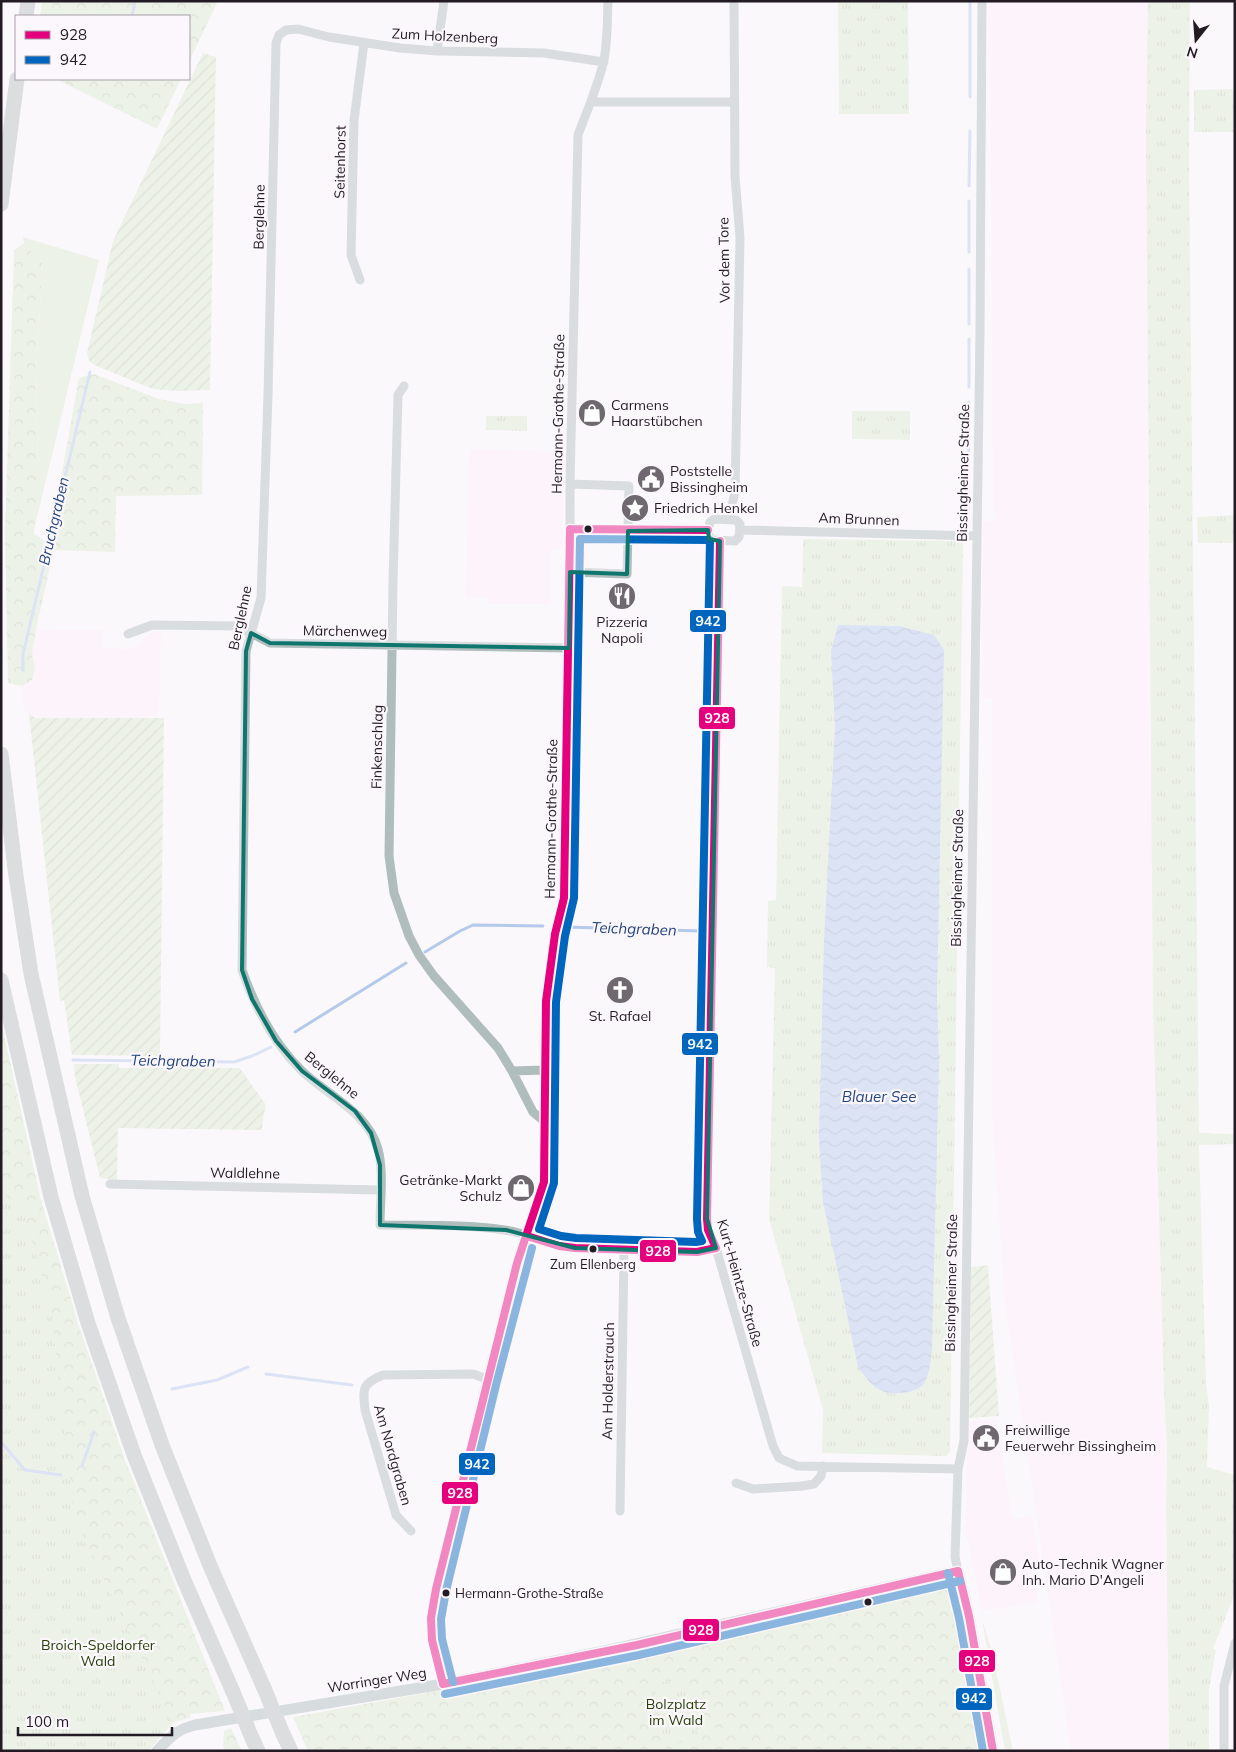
<svg xmlns="http://www.w3.org/2000/svg" width="1236" height="1752" font-family="Mulish,sans-serif">
<defs>
<pattern id="forest-crowns" width="20" height="18" patternUnits="userSpaceOnUse" patternTransform="scale(1.25)"><rect width="20" height="18" fill="#dcebd0"/><path d="M2 6a3 3 0 1 1 6 0M12 15a3 3 0 1 1 6 0" fill="none" stroke="#bcc9b2"/></pattern>
<pattern id="park-tufts" width="24" height="20" patternUnits="userSpaceOnUse" patternTransform="scale(1.25)"><rect width="24" height="20" fill="#dcebd0"/><path d="M3 7l-1-3M5 7V3M7 7l1-3M15 17l-1-3M17 17v-4M19 17l1-3" fill="none" stroke="#bcc9b2"/></pattern>
<pattern id="garden-furrows" width="10" height="10" patternUnits="userSpaceOnUse" patternTransform="scale(1.25)"><rect width="10" height="10" fill="#dcebd0"/><path d="M-1 1l2-2M0 10L10 0M9 11l2-2" fill="none" stroke="#bcc9b2"/></pattern>
<pattern id="water-waves" width="16" height="10" patternUnits="userSpaceOnUse" patternTransform="scale(1.25)"><rect width="16" height="10" fill="#b4c9ec"/><path d="M0 5q4-4 8 0t8 0" fill="none" stroke="#9aacca"/></pattern>
</defs>
<rect width="100%" height="100%" fill="#fbf8fb"/>
<path fill="#fceefb" d="M990,1H1148L1146,133L1154,1046L1164,1390L1167,1451L1166,1505L1169,1751H1071L1005,1302L992,1112V699L982,698L983,521H997L993,504Z
M469,449L564,452L563,549H551L550,604H488V597H466Z
M36,629L102,630V648L131,649L140,645L144,638L152,632H161L159,707L157,715L148,718H35L29,714L24,708L22,686L32,680L35,668L32,654Z
M996,1419L1012,1519L1032,1516L1039,1559L1032,1561L1038,1602L982,1611L966,1533L968,1421Z"/>
<path fill="#dcebd0" d="M23,237L99,260L33,534L38,460L35,386L43,264L24,243Z
M982,1620L992,1651L1013,1751H1005Z"/>
<path fill="url(#forest-crowns)" d="M42,1H218L189,62V16H40Z
M56,79H181L157,129Z
M24,243L43,264L35,386L38,460L34,534L49,543L79,378L94,374L159,399L184,404L203,403L202,495L116,496L115,552L54,550L36,629L32,654L35,668L32,680L22,686L8,683L5,533L14,250Z
M1,1021L41,1200L79,1326L124,1457L225,1711L190,1714L191,1717L173,1723L148,1751H1Z
M938,1586L952,1590L956,1595L985,1751H308L293,1717L600,1661Z
M231,1728L242,1751H225L223,1746L224,1731Z"/>
<path fill="url(#park-tufts)" d="M838,1H908L909,114H839Z
M1148,1H1190L1189,166L1199,1133L1235,1134V1144L1199,1145L1206,1383L1209,1406L1207,1467L1235,1475V1593L1213,1649L1216,1650L1209,1689V1751H1169L1166,1505L1167,1451L1164,1390L1153,1007L1146,133Z
M1235,89V132H1194V90Z
M852,411H910V440L852,439Z
M486,416H527V431L486,430Z
M1235,515V543H1198L1197,517Z
M803,539L963,541L950,1452L946,1456L822,1453L823,1410L769,1219L775,968L767,967L768,901L776,900L782,586L802,587Z
M1,1192L23,1209L50,1303L74,1517L173,1723L148,1751H1Z
M686,1678L698,1739L666,1746L653,1684Z"/>
<path fill="url(#garden-furrows)" d="M203,53L216,57L210,390L178,391L153,389L94,365L89,361L87,353L113,241Z
M29,714L35,718H164L160,1056L72,1055L64,1000L60,1001Z
M74,1064H119V1068H240L266,1105L263,1118L262,1130L118,1128L117,1180L100,1178L75,1077Z
M988,1265L999,1416L969,1418L971,1267Z"/>
<path fill="url(#water-waves)" d="M838,625L899,626L934,635L944,650L937,994L939,1064L932,1348C931,1359 930,1372 925,1382C918,1394 891,1396 880,1390C871,1386 864,1375 858,1367L823,1202L819,1138L824,940L835,727L831,651Z"/>
<g fill="none" stroke-linecap="round" stroke-linejoin="round">
<path stroke="#b4c9ec" stroke-width="3" d="M132,16L135,1
M970,97V1
M969,186L970,131
M969,252V201
M969,324V269
M969,387V339
M968,516L969,402
M23,670V654L90,372
M566,927L701,931
M425,952L460,931L473,925L543,926
M295,1032L406,963
M73,1060L234,1062L252,1056L271,1047
M266,1374L352,1385
M172,1389L217,1380L248,1367
M1,1442L25,1470L61,1475
M82,1466L94,1432"/>
<path stroke="#afbdbc" stroke-width="9" d="M437,51L444,1
M604,62L544,53L437,51L400,48L329,37L298,29L286,30L279,35L276,43L268,395L261,598L246,651L242,970C255,1007 273,1043 302,1071C328,1096 367,1111 378,1149C384,1171 380,1202 380,1225C421,1226 463,1224 504,1230C528,1233 551,1245 575,1248L697,1252L716,1248
M591,102H734
M360,280L351,255L354,120L364,43
M404,386L398,395L393,582L389,856L394,893L409,936L419,955L434,976L498,1048L512,1071L533,1112L544,1121
M570,484L629,486L627,574L570,572
M714,519L736,520L740,524L739,537L735,541L712,540C707,534 708,529 710,522Z
M729,519L735,492L740,238L735,176L734,1
M570,529L708,530
M740,530L977,536
M720,541L707,1219L708,1230L716,1248L773,1446L779,1458L797,1466L958,1469
M128,634L152,625L237,626L270,643L569,648
M512,1071L545,1070
M110,1184L380,1190
M736,1483L753,1489L802,1486L814,1484L821,1476L823,1466
M620,1511L624,1250
M411,1531L396,1515L365,1410C363,1389 361,1384 383,1375L473,1374L487,1379
M958,1571L955,1557L958,1469L964,1441L980,332L982,1
M443,1684L432,1640L431,1618L436,1589L487,1379L517,1263L544,1182L546,1001L555,934L564,898L570,572V484L578,135C587,111 597,88 603,64C608,44 607,22 608,1
M1224,1751V1686L1235,1643"/>
<path stroke="#acbbba" stroke-width="11" d="M157,1751C170,1737 176,1730 195,1725L443,1684L614,1649L958,1571L969,1616L993,1751"/>
<path stroke="#b4bcbb" stroke-width="15" d="M26,16L28,1
M1,204L17,79
M1,754L16,876L31,974L82,1196L118,1318L162,1445L211,1568L264,1688
M1,980L51,1197L88,1323L134,1455L184,1580L233,1692
M283,1734L291,1751
M252,1738L258,1751"/>
<path stroke="#b4bcbb" stroke-width="15" d="M264,1688L283,1734
M233,1692L252,1738"/>
<defs>
<path id="bus-1" d="M570,529L708,530
M527,1236L559,1246L575,1248L697,1252L716,1248
M716,1248L708,1230L707,1219L720,541
M958,1571L969,1616L993,1751
M443,1684L432,1640L431,1618L436,1589L517,1263L544,1182L546,1001L555,934L564,898L570,529
M443,1684L637,1645L958,1571"/>
<path id="bus-2" d="M580,539L710,540L697,1219L698,1232L702,1241L696,1242L576,1238L561,1236L539,1229L554,1183L556,1002L565,936L574,898Z
M948,1573L959,1618L983,1751
M453,1682L442,1639L441,1619L446,1591L497,1381L532,1248
M445,1694L639,1655L960,1581"/>
</defs>
<use href="#bus-1" stroke="#fcf7fc" stroke-width="11"/>
<use href="#bus-2" stroke="#fcf7fc" stroke-width="11"/>
<use href="#bus-1" stroke="#e5007d" stroke-width="8"/>
<use href="#bus-2" stroke="#0065bd" stroke-width="8"/>
</g>
<path d="M0 0H1236V1752H0ZM708,530L709,539L720,541L707,1219L716,1248L697,1252L575,1248L506,1230L380,1225V1165L371,1133L355,1111L302,1071L276,1041L252,999L242,970L246,651L251,633L270,643L569,648L570,572L627,574L628,531Z" fill="#fbf8fb" fill-opacity=".55" fill-rule="evenodd"/>
<path fill="none" stroke="#0f766e" stroke-width="4" stroke-linejoin="round" d="M708,530L709,539L720,541L707,1219L716,1248L697,1252L575,1248L506,1230L380,1225V1165L371,1133L355,1111L302,1071L276,1041L252,999L242,970L246,651L251,633L270,643L569,648L570,572L627,574L628,531Z"/>
<defs>
<symbol id="shop-disc" viewBox="-11 -11 22 22"><circle r="9.5" fill="#6f686f" stroke="#fcf7fc"/><path d="M-5-2.5h2.3a2.7 3.5 0 0 1 5.4 0H5L5.5 6h-11ZM-1.5-2.5h3a1.5 2.3 0 0 0-3 0Z" fill="#fff"/></symbol>
<symbol id="civic-disc" viewBox="-11 -11 22 22"><circle r="9.5" fill="#6f686f" stroke="#fcf7fc"/><path d="M-.6-6.5H3V-4.5H.6V-3L4-1V1h2V6H-6V1h2V-1L-.6-3ZM-1.2 2.5V6h2.4V2.5Z" fill="#fff"/></symbol>
<symbol id="sight-disc" viewBox="-11 -11 22 22"><circle r="9.5" fill="#6f686f" stroke="#fcf7fc"/><path d="M0-6L1.8-2.2L6-1.7L2.9 1.2L3.7 5.4L0 3.3L-3.7 5.4L-2.9 1.2L-6-1.7L-1.8-2.2Z" fill="#fff"/></symbol>
<symbol id="restaurant-disc" viewBox="-11 -11 22 22"><circle r="9.5" fill="#6f686f" stroke="#fcf7fc"/><path d="M-5-6h1v4h1v-4h1v4h1v-4h1v5L-1.5 .5V6h-2V.5L-5-1ZM5-6V6H3V1.5H1.5Q1.5-4 5-6Z" fill="#fff"/></symbol>
<symbol id="church-disc" viewBox="-11 -11 22 22"><circle r="9.5" fill="#6f686f" stroke="#fcf7fc"/><path d="M-1.2-6h2.4v3.5h3.3v2.4h-3.3V6h-2.4V-.1h-3.3v-2.4h3.3Z" fill="#fff"/></symbol>
</defs>
<g fill-rule="evenodd">
<use href="#shop-disc" x="576" y="397" width="32" height="32"/>
<use href="#civic-disc" x="635" y="463" width="32" height="32"/>
<use href="#sight-disc" x="619" y="492" width="32" height="32"/>
<use href="#restaurant-disc" x="606" y="580" width="32" height="32"/>
<use href="#church-disc" x="604" y="974" width="32" height="32"/>
<use href="#shop-disc" x="505" y="1172" width="32" height="32"/>
<use href="#civic-disc" x="970" y="1422" width="32" height="32"/>
<use href="#shop-disc" x="987" y="1556" width="32" height="32"/>
</g>
<g fill="#231b23" stroke="#fcf7fc" stroke-width="2">
<circle cx="588" cy="529" r="4.5"/>
<circle cx="593" cy="1249" r="4.5"/>
<circle cx="446" cy="1593" r="4.5"/>
<circle cx="868" cy="1602" r="4.5"/>
</g>
<g text-anchor="middle" stroke-width="4.5" stroke-linejoin="round" paint-order="stroke">
<g font-size="13" fill="#231b23" stroke="#fcf7fc">
<text x="593" y="1269">Zum Ellenberg</text>
<text x="455" y="1598" text-anchor="start">Hermann-Grothe-Straße</text>
</g>
<g font-size="14" fill="#231b23" stroke="#fcf7fc">
<text transform="translate(445 36) rotate(3)" y="5">Zum Holzenberg</text>
<text transform="translate(340 162) rotate(-89)" y="5">Seitenhorst</text>
<text transform="translate(259 217) rotate(-89)" y="5">Berglehne</text>
<text transform="translate(724 260) rotate(-91)" y="5">Vor dem Tore</text>
<text transform="translate(558 414) rotate(-89)" y="5">Hermann-Grothe-Straße</text>
<text transform="translate(963 473) rotate(-89)" y="5">Bissingheimer Straße</text>
<text transform="translate(859 519) rotate(2)" y="5">Am Brunnen</text>
<text transform="translate(240 618) rotate(-78)" y="5">Berglehne</text>
<text transform="translate(345 631) rotate(1)" y="5">Märchenweg</text>
<text transform="translate(377 747) rotate(-89)" y="5">Finkenschlag</text>
<text transform="translate(551 819) rotate(-89)" y="5">Hermann-Grothe-Straße</text>
<text transform="translate(957 878) rotate(-89)" y="5">Bissingheimer Straße</text>
<text transform="translate(332 1075) rotate(39)" y="5">Berglehne</text>
<text transform="translate(245 1173) rotate(1)" y="5">Waldlehne</text>
<text transform="translate(740 1283) rotate(74)" y="5">Kurt-Heintze-Straße</text>
<text transform="translate(951 1283) rotate(-89)" y="5">Bissingheimer Straße</text>
<text transform="translate(608 1381) rotate(-89)" y="5">Am Holderstrauch</text>
<text transform="translate(393 1455) rotate(74)" y="5">Am Nordgraben</text>
<text transform="translate(377 1680) rotate(-9)" y="5">Worringer Weg</text>
</g>
<g font-size="14" fill="#231b23" stroke="#fcf7fc" text-anchor="start">
<text x="611" y="410">Carmens<tspan x="611" dy="16">Haarstübchen</tspan></text>
<text x="670" y="476">Poststelle<tspan x="670" dy="16">Bissingheim</tspan></text>
<text x="654" y="513">Friedrich Henkel</text>
<text x="622" y="627" text-anchor="middle">Pizzeria<tspan x="622" dy="16">Napoli</tspan></text>
<text x="620" y="1021" text-anchor="middle">St. Rafael</text>
<text x="502" y="1185" text-anchor="end">Getränke-Markt<tspan x="502" dy="16">Schulz</tspan></text>
<text x="1005" y="1435">Freiwillige<tspan x="1005" dy="16">Feuerwehr Bissingheim</tspan></text>
<text x="1022" y="1569">Auto-Technik Wagner<tspan x="1022" dy="16">Inh. Mario D'Angeli</tspan></text>
</g>
<g font-size="14" fill="#274007" stroke="#fcf7fc">
<text x="98" y="1650">Broich-Speldorfer<tspan x="98" dy="16">Wald</tspan></text>
<text x="676" y="1709">Bolzplatz<tspan x="676" dy="16">im Wald</tspan></text>
</g>
<g font-size="15" font-style="italic" fill="#224580" stroke="#fcf7fc">
<text transform="translate(54 521) rotate(-77)" y="5">Bruchgraben</text>
<text transform="translate(634 929) rotate(2)" y="5">Teichgraben</text>
<text transform="translate(173 1061) rotate(1)" y="5">Teichgraben</text>
<text x="879" y="1102">Blauer See</text>
</g>
</g>
<g stroke="#fcf7fc" stroke-width="2">
<rect x="689" y="609" width="38" height="24" rx="5" fill="#0065bd"/>
<rect x="698" y="706" width="38" height="24" rx="5" fill="#e5007d"/>
<rect x="681" y="1032" width="38" height="24" rx="5" fill="#0065bd"/>
<rect x="639" y="1239" width="38" height="24" rx="5" fill="#e5007d"/>
<rect x="458" y="1452" width="38" height="24" rx="5" fill="#0065bd"/>
<rect x="441" y="1481" width="38" height="24" rx="5" fill="#e5007d"/>
<rect x="682" y="1618" width="38" height="24" rx="5" fill="#e5007d"/>
<rect x="958" y="1649" width="38" height="24" rx="5" fill="#e5007d"/>
<rect x="955" y="1687" width="38" height="24" rx="5" fill="#0065bd"/>
</g>
<g font-size="14" text-anchor="middle" font-weight="bold" fill="#fff">
<text x="708" y="626">942</text>
<text x="717" y="723">928</text>
<text x="700" y="1049">942</text>
<text x="658" y="1256">928</text>
<text x="477" y="1469">942</text>
<text x="460" y="1498">928</text>
<text x="701" y="1635">928</text>
<text x="977" y="1666">928</text>
<text x="974" y="1703">942</text>
</g>
<rect width="1236" height="1752" fill="none" stroke="#231b23" stroke-width="5"/>
<rect x="15" y="15" width="175" height="65" fill="#fcf7fc" stroke="#a59fa5"/>
<rect x="25" y="31" width="25" height="8" fill="#e5007d" stroke="#a59fa5"/>
<text x="60" y="40" font-size="15" fill="#231b23">928</text>
<rect x="25" y="56" width="25" height="8" fill="#0065bd" stroke="#a59fa5"/>
<text x="60" y="65" font-size="15" fill="#231b23">942</text>
<g transform="translate(1196 40) rotate(197)" stroke="#fcf7fc" stroke-width="4" paint-order="stroke">
<path d="M0-4L9 19L0 12L-9 19Z" fill="#231b23"/>
<text y="-8" font-size="14" font-weight="bold" text-anchor="middle" fill="#231b23">N</text>
</g>
<path d="M18 1727v8h154v-8" fill="none" stroke="#231b23" stroke-width="2.5"/>
<text x="25" y="1727" font-size="15" fill="#231b23" stroke="#fcf7fc" stroke-width="4" paint-order="stroke">100 m</text>
</svg>
